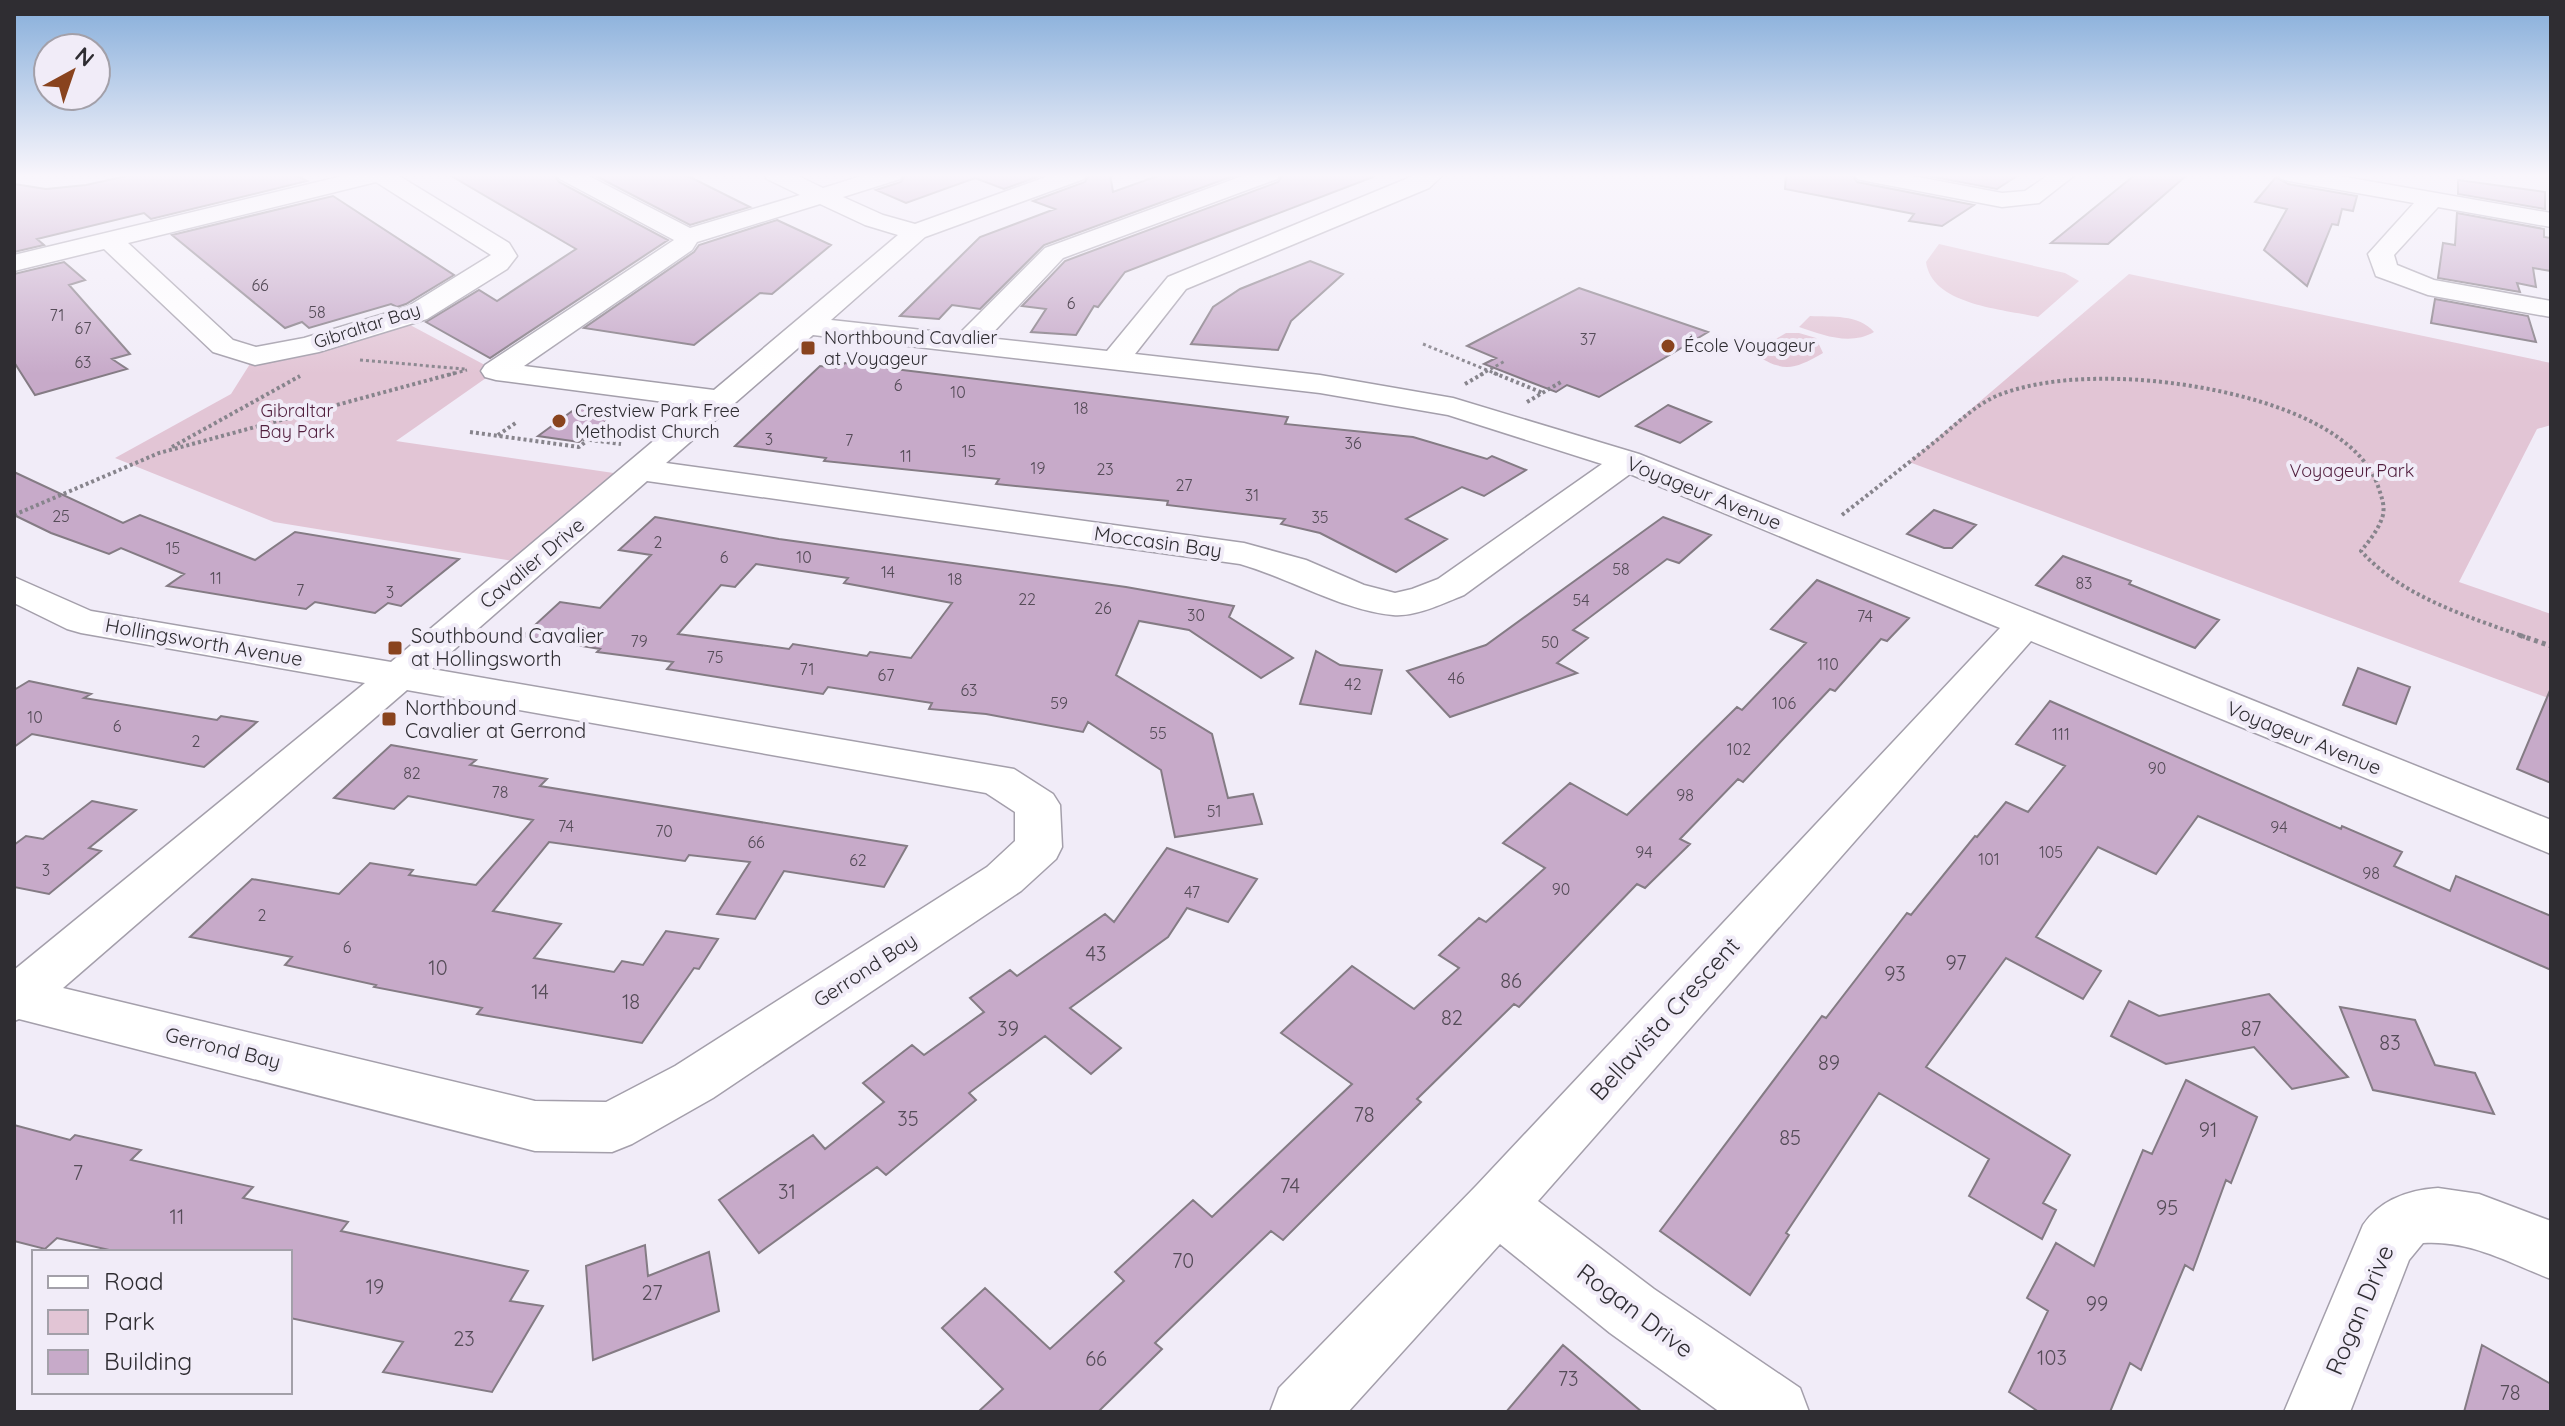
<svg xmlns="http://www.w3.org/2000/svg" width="2565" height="1426" font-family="Quicksand,sans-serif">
<rect width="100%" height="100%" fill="#f1ecf8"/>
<path fill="#e2c5d5" d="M1939,244L2065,273L2079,281L2038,317C2002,309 1932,305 1926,262Z
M2129,274L2551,363V425L2537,429L2459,582L2551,614V699L1909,462Z
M1810,316C1831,317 1859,314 1874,332C1850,346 1823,335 1799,327Z
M399,319L496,371L396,441L634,476L531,564L274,522L115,458L231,394L255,356Z
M1799,333L1816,338L1823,353C1792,371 1783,372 1752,353L1786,333Z"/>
<path fill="#c7aac9" stroke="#847b84" stroke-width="2" fill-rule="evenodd" d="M135,174H294L307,181L151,219L144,213L37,239L44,245L14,252V184L46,189L86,185Z
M448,174H554L559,182L668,240L490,358L426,322L479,290L497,301L576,249Z
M592,174H684L750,207L690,225Z
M906,174H1045L1004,189L975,178L906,203L876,190L901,182Z
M1090,174H1110L1113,192L1163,174H1239L1044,245L980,309L952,305L939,319L900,316L980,237L1055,209L1033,201L1085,182Z
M1283,174H1373V177L1125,272L1098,307L1094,306L1076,335L1031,332L1046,309L1022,306L1065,261L1278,182Z
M1786,174H1852L1857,182L1974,205L1942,226L1909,221L1914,214L1785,189Z
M1918,174H2020L1997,189Z
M2136,174H2188L2108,244L2051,243Z
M2276,177L2288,184L2357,196L2353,211L2342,209L2338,225L2332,224L2307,286L2264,250L2287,209L2255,202Z
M2458,180L2545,192V209L2458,194Z
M333,196L454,275L406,304L397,307L391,304L309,328L302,322L285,328L172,235Z
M2457,213L2544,229V237L2551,238V271L2533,268L2536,287L2517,283L2520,292L2438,278L2443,243L2455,245Z
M777,220L831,245L772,294L760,293L694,345L584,328L694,252L699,245Z
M1310,261L1343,274L1291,321L1278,350L1191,344L1213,307L1240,289Z
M64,262L85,280L69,285L130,354L112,359L127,369L35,395L14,362V274Z
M1579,288L1708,332L1599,397L1567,385L1556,392L1484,364L1496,358L1467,346Z
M2435,299L2528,316L2536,342L2431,323Z
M845,363L1288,417L1285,424L1413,437L1487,459L1492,456L1526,470L1484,496L1462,487L1406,519L1447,539L1396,572L1320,533L1281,524L1285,519L1167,505L1168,501L996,484L999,479L824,461L826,458L735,446L820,366L839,368Z
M1668,405L1711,422L1680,443L1636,426Z
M579,406L618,412L579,442L538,436Z
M14,472L123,523L140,515L255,560L295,532L459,559L401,606L388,603L375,613L315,602L306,609L167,586L184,574L121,548L109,554L51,533L14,515Z
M1934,510L1976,525L1952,548H1944L1907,534Z
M655,517L779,539L1126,587L1234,606L1229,617L1293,658L1261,678L1189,630L1139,621L1116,675L1212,734L1228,798L1253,794L1262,824L1175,837L1161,770L1088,722L1083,732L986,714L929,709L932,703L828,687L823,694L667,669L673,662L597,652L600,649L523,636L560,602L600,608L651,555L619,550ZM756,564L848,578L844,583L952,603L911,658L870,652L867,656L793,644L789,649L678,634L721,585L735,587Z
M1663,517L1711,535L1679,563L1667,559L1573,630L1588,638L1557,663L1577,673L1450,717L1407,671L1486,645Z
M2063,556L2131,581L2129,584L2219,620L2195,648L2036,585Z
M1817,580L1909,618L1887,641L1881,639L1835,691L1830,689L1743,782L1738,779L1680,839L1690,844L1645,888L1637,884L1519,1007L1514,1004L1417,1099L1421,1102L1283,1240L1271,1231L1155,1343L1162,1349L1098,1412H978L1003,1389L942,1328L985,1288L1050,1349L1124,1281L1115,1272L1193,1200L1212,1217L1352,1084L1281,1033L1352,966L1414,1009L1459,968L1439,955L1479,918L1486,922L1545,868L1503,843L1570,783L1627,815L1737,707L1742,710L1806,643L1771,629Z
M1316,651L1340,665L1382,670L1371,714L1300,704Z
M2358,668L2410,687L2396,724L2343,705Z
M29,681L91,694L84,698L217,720L221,716L257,722L204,767L32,734L14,747V690Z
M2551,688V783L2517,769Z
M2050,701L2341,829L2342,826L2402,852L2394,866L2450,891L2456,876L2551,916V970L2198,816L2156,874L2098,847L2036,937L2101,971L2083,999L2006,958L1926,1067L2070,1155L2043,1203L2056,1210L2042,1239L1969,1196L1989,1159L1879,1093L1786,1233L1789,1235L1750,1295L1660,1231L1822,1016L1826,1018L1907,913L1911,915L1975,836L1977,837L2006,802L2028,812L2065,766L2016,744Z
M391,745L476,760L470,765L547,779L540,786L907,846L884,887L784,871L755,919L717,914L750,862L689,855L685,861L549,842L493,911L561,924L534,958L614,972L622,961L643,965L666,931L718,939L699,969L694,968L642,1043L477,1014L482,1008L374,987L376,985L285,965L292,957L190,937L252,879L339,894L370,863L413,870L409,875L476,885L533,820L408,796L394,809L334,798Z
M92,801L136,810L89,848L101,851L49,894L14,887V845L26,836L43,839Z
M1167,848L1257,879L1228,922L1187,908L1168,937L1070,1008L1121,1048L1091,1074L1045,1036L969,1093L976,1100L886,1175L877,1167L759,1253L719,1200L813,1135L825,1149L884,1102L863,1083L912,1045L924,1055L984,1012L970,998L1010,970L1017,976L1105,914L1114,922Z
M2269,994L2348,1077L2292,1089L2254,1047L2166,1064L2111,1036L2129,1001L2159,1016Z
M2340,1007L2415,1020L2435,1065L2475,1073L2494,1114L2373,1090Z
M2186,1080L2257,1117L2231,1183L2226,1180L2193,1270L2185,1265L2141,1370L2130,1363L2110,1412H2039L2009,1392L2048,1311L2027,1298L2056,1243L2094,1266L2143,1150L2152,1154Z
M14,1125L70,1140L75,1135L141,1150L131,1160L253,1187L243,1198L348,1222L341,1231L528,1271L510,1301L543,1306L492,1392L383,1372L403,1342L290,1318V1252H118L57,1238L45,1249L14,1241Z
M645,1245L648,1276L709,1252L719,1311L593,1360L586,1266Z
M1563,1345L1642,1412H1506Z
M2482,1345L2551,1384V1412H2464Z"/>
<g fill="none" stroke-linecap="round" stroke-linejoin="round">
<defs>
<path id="minor" d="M351,174H396L509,243L517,256L507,269L427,319L319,352L255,365L213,352L104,249L14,271V255ZM376,182L491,255L407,307L304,338L256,347L233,340L128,243Z
M557,174H585L690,228L800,195L767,179L764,174H794L823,188L868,174H903L900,179L843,197L883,215L915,224L1054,174H1087L1084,179L925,237L831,320L959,334L1045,248L1248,174H1280L1277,179L1063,258L988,338L1107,351L1168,277L1418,174H1444L1429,188L1186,289L1135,354L1320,375L1453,398L1639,454L2551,820V854L2031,641L1538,1201L1654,1289L1800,1388L1809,1412H1720L1610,1333L1500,1244L1348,1412H1270L1279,1388L1476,1186L2000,628L1630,474L1464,595C1444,603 1416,617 1393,615C1344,611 1289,578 1240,564L647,481L432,669L1014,769L1053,794L1060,805L1062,847L1056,859L1021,891L713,1098L632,1144L612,1152L535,1151L19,1019L14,1021V970L365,683L81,633L67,629L14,603V577L91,611L391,662L695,406L496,380L485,377L481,371L485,365L674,240L560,179ZM820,204L865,225L898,235L714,390L524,366L692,250L697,242ZM813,335L1320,393L1448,415L1602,464L1438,579L1412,589L1395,593L1364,585L1306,560L1244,543L666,463ZM407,690L986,793L1015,812V841L987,867L675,1066L606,1102L535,1101L63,988Z
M1855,174H1902L2002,193L2025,191L2050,174H2076L2039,203L2002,207L1866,181L1858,179Z
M2278,174H2328L2551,213V227L2438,207L2394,255L2397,265L2434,280L2551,301V317L2428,295L2376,276L2368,254L2414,203L2289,181L2281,179Z
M2438,1188L2479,1194L2551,1221V1279C2509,1263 2471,1240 2423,1243L2409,1260L2350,1412H2284L2363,1225C2380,1200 2408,1190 2438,1188Z"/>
</defs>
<use href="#minor" stroke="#a49fab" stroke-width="3"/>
<path stroke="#87848c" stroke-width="3" stroke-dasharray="3 3" stroke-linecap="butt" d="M1423,344L1499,375
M360,360L465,369
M448,375L467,370
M1480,375L1505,361"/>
<path stroke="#87848c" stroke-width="4" stroke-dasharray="3 3" stroke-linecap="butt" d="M1494,373L1543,393
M1465,384L1484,373
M1527,402L1561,382
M470,432L579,447L589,439
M498,435L517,422
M583,439L621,444
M172,447L300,376
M14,515L159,453L455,373
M1842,515C1874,490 1906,465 1937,440C1959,422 1980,400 2007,392C2044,380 2082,378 2121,379C2195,381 2350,407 2378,486C2381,496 2385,504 2383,515C2379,529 2370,540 2361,551C2402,597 2469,617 2525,637"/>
<path stroke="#87848c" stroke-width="5" stroke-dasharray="4 4" stroke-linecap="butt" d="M2519,635L2551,646"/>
<use href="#minor" fill="#fff" fill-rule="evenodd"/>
</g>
<linearGradient id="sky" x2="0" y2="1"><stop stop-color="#85adda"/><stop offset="0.47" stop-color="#f9f6fc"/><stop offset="1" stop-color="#f9f6fc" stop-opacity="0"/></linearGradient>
<rect width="2565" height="374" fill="url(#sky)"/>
<g fill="#89431e" stroke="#f1ecf8" stroke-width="3">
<circle cx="1668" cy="346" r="8"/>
<rect x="800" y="340" width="16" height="16" rx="4"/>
<circle cx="559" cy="421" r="8"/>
<rect x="387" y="640" width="16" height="16" rx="4"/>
<rect x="381" y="711" width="16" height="16" rx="4"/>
</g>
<g text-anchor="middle" stroke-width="8" stroke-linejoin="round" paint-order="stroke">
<g font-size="16" fill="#554c58">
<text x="260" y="291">66</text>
<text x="1071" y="309">6</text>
<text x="317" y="318">58</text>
<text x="57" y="321">71</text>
<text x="83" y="334">67</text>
<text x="1588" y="345">37</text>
<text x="83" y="368">63</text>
<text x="898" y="391">6</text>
<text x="958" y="398">10</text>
<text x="1081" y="414">18</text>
<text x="769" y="445">3</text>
<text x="849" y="446">7</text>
<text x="1353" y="449">36</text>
<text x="969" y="457">15</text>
<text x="906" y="462">11</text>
<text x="1038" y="474">19</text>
<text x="1105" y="475">23</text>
<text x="1184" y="491">27</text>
<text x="1252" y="501">31</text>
<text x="61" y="522">25</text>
<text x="1320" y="523">35</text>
<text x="658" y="548">2</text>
<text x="173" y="554">15</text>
<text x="724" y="563">6</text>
<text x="804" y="563">10</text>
<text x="1621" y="575">58</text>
<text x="888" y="578">14</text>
<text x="216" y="584">11</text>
<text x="955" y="585">18</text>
<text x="2084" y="589">83</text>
<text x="300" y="596">7</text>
<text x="390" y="598">3</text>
<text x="1027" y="605">22</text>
<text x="1581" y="606">54</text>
<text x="1103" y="614">26</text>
<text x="1196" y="621">30</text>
<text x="1865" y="622">74</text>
<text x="639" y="647">79</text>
<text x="1550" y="648">50</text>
<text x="715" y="663">75</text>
<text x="1828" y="670">110</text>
<text x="807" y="675">71</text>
<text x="886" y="681">67</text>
<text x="1456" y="684">46</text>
<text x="1353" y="690">42</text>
<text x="969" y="696">63</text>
<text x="1059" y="709">59</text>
<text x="1784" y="709">106</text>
<text x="35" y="723">10</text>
<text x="117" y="732">6</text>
<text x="1158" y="739">55</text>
<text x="2061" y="740">111</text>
<text x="196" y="747">2</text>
<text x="1739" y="755">102</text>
<text x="2157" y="774">90</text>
<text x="412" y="779">82</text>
<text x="500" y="798">78</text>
<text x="1685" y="801">98</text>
<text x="1214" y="817">51</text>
<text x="566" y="832">74</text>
<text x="2279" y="833">94</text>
<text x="664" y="837">70</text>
<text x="756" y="848">66</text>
<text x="1644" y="858">94</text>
<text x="2051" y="858">105</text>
<text x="1989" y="865">101</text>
<text x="858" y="866">62</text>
<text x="46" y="876">3</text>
<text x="2371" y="879">98</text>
<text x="1561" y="895">90</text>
<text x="1192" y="898">47</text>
<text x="262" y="921">2</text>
<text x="347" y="953">6</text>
</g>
<g font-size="18" fill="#2f2d32" stroke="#f1ecf8">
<text transform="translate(367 326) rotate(-18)" y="6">Gibraltar Bay</text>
</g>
<g font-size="18" fill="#2f2d32" stroke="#f1ecf8" text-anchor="start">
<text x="824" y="344">Northbound Cavalier<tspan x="824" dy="21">at Voyageur</tspan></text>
<text x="1684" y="352">École Voyageur</text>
<text x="575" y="417">Crestview Park Free<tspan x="575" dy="21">Methodist Church</tspan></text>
</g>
<g font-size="18" fill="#511f3e" stroke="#f1ecf8">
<text x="297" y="417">Gibraltar<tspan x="297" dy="21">Bay Park</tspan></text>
<text x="2352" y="477">Voyageur Park</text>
</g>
<g font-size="20" fill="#2f2d32" stroke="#f1ecf8">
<text transform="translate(1704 493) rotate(22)" y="7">Voyageur Avenue</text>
<text transform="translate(1158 542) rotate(8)" y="7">Moccasin Bay</text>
<text transform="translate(532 563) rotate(-40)" y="7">Cavalier Drive</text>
<text transform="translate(204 642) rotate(10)" y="7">Hollingsworth Avenue</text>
<text transform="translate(2304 738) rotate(22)" y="7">Voyageur Avenue</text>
<text transform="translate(865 970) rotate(-33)" y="7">Gerrond Bay</text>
<text transform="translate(223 1048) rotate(14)" y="7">Gerrond Bay</text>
</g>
<g font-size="20" fill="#2f2d32" stroke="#f1ecf8" text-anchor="start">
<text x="411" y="643">Southbound Cavalier<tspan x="411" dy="23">at Hollingsworth</tspan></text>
<text x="405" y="715">Northbound<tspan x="405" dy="23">Cavalier at Gerrond</tspan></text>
</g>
<g font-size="20" fill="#554c58">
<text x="1096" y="961">43</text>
<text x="1956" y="970">97</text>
<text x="438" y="975">10</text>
<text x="1895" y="981">93</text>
<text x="1511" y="988">86</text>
<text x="540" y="999">14</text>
<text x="631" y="1009">18</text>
<text x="1452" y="1025">82</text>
<text x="1008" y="1036">39</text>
<text x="2251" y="1036">87</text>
<text x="2390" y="1050">83</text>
<text x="1829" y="1070">89</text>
<text x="1364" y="1122">78</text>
<text x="908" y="1126">35</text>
<text x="2208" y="1137">91</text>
<text x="1790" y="1145">85</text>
<text x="78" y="1180">7</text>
<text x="1290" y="1193">74</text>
<text x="787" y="1199">31</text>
<text x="2167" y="1215">95</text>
<text x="177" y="1224">11</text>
<text x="1183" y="1268">70</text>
<text x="375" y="1294">19</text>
<text x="652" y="1300">27</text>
<text x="2097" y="1311">99</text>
<text x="464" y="1346">23</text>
<text x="2052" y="1365">103</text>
<text x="1096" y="1366">66</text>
<text x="1568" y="1386">73</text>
<text x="2510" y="1400">78</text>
</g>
<g font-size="24" fill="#2f2d32" stroke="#f1ecf8">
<text transform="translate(1665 1019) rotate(-48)" y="8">Bellavista Crescent</text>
<text transform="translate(2360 1310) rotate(-67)" y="8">Rogan Drive</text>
<text transform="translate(1635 1311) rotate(37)" y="8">Rogan Drive</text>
</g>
</g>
<rect width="2565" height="1426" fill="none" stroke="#2f2d32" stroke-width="32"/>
<rect x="32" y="1250" width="260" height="144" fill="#f1ecf8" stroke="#a3a0a9" stroke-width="2"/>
<rect x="48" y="1276" width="40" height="12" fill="#ffffff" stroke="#a3a0a9" stroke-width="2"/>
<text x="104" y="1290" font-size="24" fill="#2f2d32">Road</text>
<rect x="48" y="1310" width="40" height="24" fill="#e2c5d5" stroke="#a3a0a9" stroke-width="2"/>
<text x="104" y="1330" font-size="24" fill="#2f2d32">Park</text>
<rect x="48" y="1350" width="40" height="24" fill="#c7aac9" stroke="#a3a0a9" stroke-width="2"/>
<text x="104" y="1370" font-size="24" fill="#2f2d32">Building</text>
<g transform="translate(72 72) rotate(40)"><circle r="38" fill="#f1ecf8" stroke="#a3a0a9" stroke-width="2"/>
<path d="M0-6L14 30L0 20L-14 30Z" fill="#89431e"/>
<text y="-12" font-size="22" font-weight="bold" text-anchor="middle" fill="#2f2d32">N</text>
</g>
</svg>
